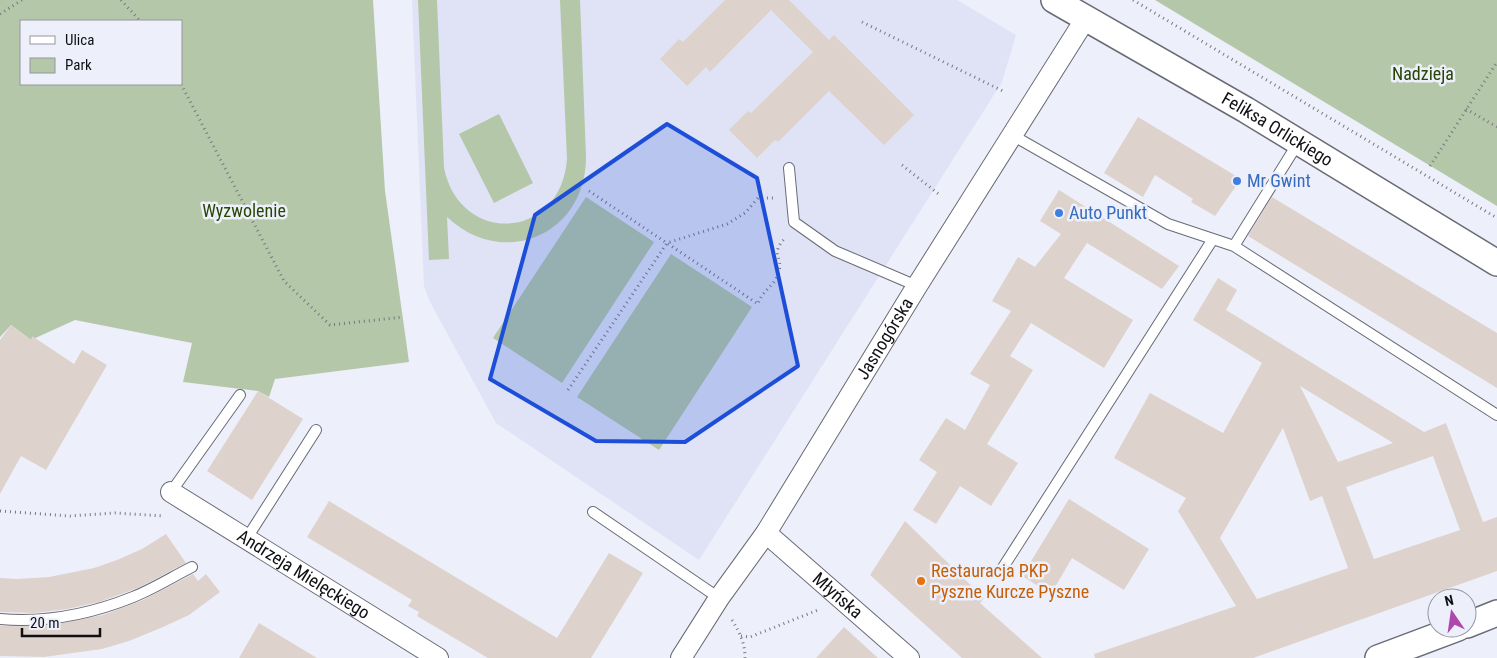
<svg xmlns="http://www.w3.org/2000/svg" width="1497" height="658" font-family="'Roboto Condensed',sans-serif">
<rect width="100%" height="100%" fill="#edeffb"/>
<path fill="#dfe3f5" d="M412,0H957L1016,35L1002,82L699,560L496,423L429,300L424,286Z"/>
<path fill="#b4c7a8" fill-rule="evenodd" d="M0,0H373L385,191L409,362L275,379L269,397L258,391L183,382L192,343L75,320L31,340L11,325L0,337ZM21,21H181V84H21Z
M418,0H437L444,168C460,246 561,241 567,159L560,0H580L586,157C586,235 503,270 447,217L449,259L429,260Z
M1155,0H1497V206Z
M499,114L533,183L494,203L459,134Z
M586,197L654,242L562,383L493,338Z
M671,254L752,307L659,450L577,397Z"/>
<path fill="#ded3cc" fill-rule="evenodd" d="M725,0H789L829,40L834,35L914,115L884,145L829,91L778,142L775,140L757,158L729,130L748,111L751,113L813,52L771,10L710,72L706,67L687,86L660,59L679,39L683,42Z
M1138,117L1241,179L1215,216L1191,202L1193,199L1155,175L1143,197L1104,173Z
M1059,190L1179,266L1162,289L1087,243L1064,278L1133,320L1104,368L1031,323L1010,356L1033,370L987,444L1018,463L991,506L960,486L936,524L913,510L937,472L919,460L946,418L965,430L990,385L970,374L1011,311L992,301L1018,257L1035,267L1061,234L1040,221Z
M1272,197L1497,333V388L1248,236Z
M1218,278L1237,290L1226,310L1424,432L1446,423L1483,522L1497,517V571L1253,658H1095L1094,654L1236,606L1178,511L1186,498L1114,458L1150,393L1223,433L1262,363L1193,320ZM1300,386L1393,443L1338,462ZM1283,428L1310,501L1322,496L1348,568L1257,599L1220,538ZM1433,456L1460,530L1374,559L1346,487Z
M11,325L31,340L32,336L74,364L82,350L107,365L46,470L21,456L0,494V340Z
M258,391L303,419L252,500L207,471Z
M1069,499L1149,549L1124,590L1072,558L1051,594L1022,576Z
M329,501L557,638L609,553L643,573L591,658H488L417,616L419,612L408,606L412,600L307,537Z
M905,521L984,598L980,603L1042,658H962L870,575Z
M166,534L186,563L138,588L99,602L67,609L34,613L0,612V578L17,579L49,577L94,568L117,560L142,549Z
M193,574L198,581L206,574L220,592L189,615L163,627L129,641L102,649L44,657L0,656V626L52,625L103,615L143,600Z
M259,623L317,658H239Z
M844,627L878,658H816Z"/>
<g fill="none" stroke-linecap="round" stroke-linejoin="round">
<defs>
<path id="service" d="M1012,135L1168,224L1234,246L1497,415
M789,168L794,222L835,251L917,286
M1234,246L1298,143
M171,492L240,395
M593,512L719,598
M247,538L316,430
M1002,569L1213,239
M0,619C46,623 91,614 133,597C153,589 172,577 192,567"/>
<g id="minor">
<path id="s1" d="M171,492L438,658"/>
<path id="s2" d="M766,533L909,658"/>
<path id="s3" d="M681,658L719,598L766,533L917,286L1086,18"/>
</g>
<g id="tertiary">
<path id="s4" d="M1054,0L1246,110L1497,263"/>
<path d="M1467,625L1497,613"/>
<path d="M1378,658L1458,628"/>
</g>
</defs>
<use href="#service" stroke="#696b75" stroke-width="12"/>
<use href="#minor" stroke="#696b75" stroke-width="22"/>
<use href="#tertiary" stroke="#696b75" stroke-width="28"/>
<path stroke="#787880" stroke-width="3" stroke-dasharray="1 4" stroke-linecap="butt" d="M121,0L140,21
M1133,0L1497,218
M0,14L22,0
M862,22L1005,92
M181,84L284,281L330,325L403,317
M1466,109L1497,127
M902,165L941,196
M1430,166L1497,62
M589,191L758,304C762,290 774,287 778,274C785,257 768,256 786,237
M568,390L667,243L727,224L745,213L758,198H774
M0,511L70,516L115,513L164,516
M732,620C740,633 745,643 745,658
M741,636L750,637L818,610"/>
<use href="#service" stroke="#fff" stroke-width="10"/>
<use href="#minor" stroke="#fff" stroke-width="20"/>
<use href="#tertiary" stroke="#fff" stroke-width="25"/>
</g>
<path fill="#1d4ed8" fill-opacity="0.2" stroke="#1d4ed8" stroke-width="4" stroke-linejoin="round" d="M667,124L757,178L798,366L685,442L596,441L490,379L535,215Z"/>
<g fill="#3f7fe0" stroke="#edeffb" stroke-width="2">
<circle cx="1237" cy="181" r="5"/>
<circle cx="1059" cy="213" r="5"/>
</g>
<circle fill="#e8710a" stroke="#edeffb" stroke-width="2" cx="921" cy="581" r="5"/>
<g text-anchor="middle" stroke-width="5" stroke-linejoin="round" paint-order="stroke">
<g font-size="18" fill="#264602" stroke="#edeffb">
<text x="1423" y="80">Nadzieja</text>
<text x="244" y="217">Wyzwolenie</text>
</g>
<g font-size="18" fill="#101014" stroke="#edeffb">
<text dy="6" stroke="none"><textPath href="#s4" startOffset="258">Feliksa Orlickiego</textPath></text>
<text dy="6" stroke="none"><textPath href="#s3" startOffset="379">Jasnogórska</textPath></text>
<text dy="6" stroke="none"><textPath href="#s1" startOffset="156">Andrzeja Mielęckiego</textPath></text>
<text dy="6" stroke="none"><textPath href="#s2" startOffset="95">Młyńska</textPath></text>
</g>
<g font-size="18" fill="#366cbe" stroke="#edeffb" text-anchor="start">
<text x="1247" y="187">Mr Gwint</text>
<text x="1069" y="219">Auto Punkt</text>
</g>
<g font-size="18" fill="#c56008" stroke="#edeffb" text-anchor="start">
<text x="931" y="577">Restauracja PKP<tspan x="931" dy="21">Pyszne Kurcze Pyszne</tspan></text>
</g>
</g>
<rect x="20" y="20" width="162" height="65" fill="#edeffb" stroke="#95969f"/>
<rect x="30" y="36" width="25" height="8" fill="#ffffff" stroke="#95969f"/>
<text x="65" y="45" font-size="15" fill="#101014">Ulica</text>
<rect x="30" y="58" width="25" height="15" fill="#b4c7a8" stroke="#95969f"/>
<text x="65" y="70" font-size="15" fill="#101014">Park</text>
<g transform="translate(1452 613) rotate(347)"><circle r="24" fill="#edeffb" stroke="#95969f"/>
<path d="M0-4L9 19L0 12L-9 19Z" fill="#ae48ac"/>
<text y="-8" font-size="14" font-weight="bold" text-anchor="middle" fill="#101014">N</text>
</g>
<path d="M22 628v8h78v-8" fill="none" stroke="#101014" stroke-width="2.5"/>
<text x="30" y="628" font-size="15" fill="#101014" stroke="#edeffb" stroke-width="4" paint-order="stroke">20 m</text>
</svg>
